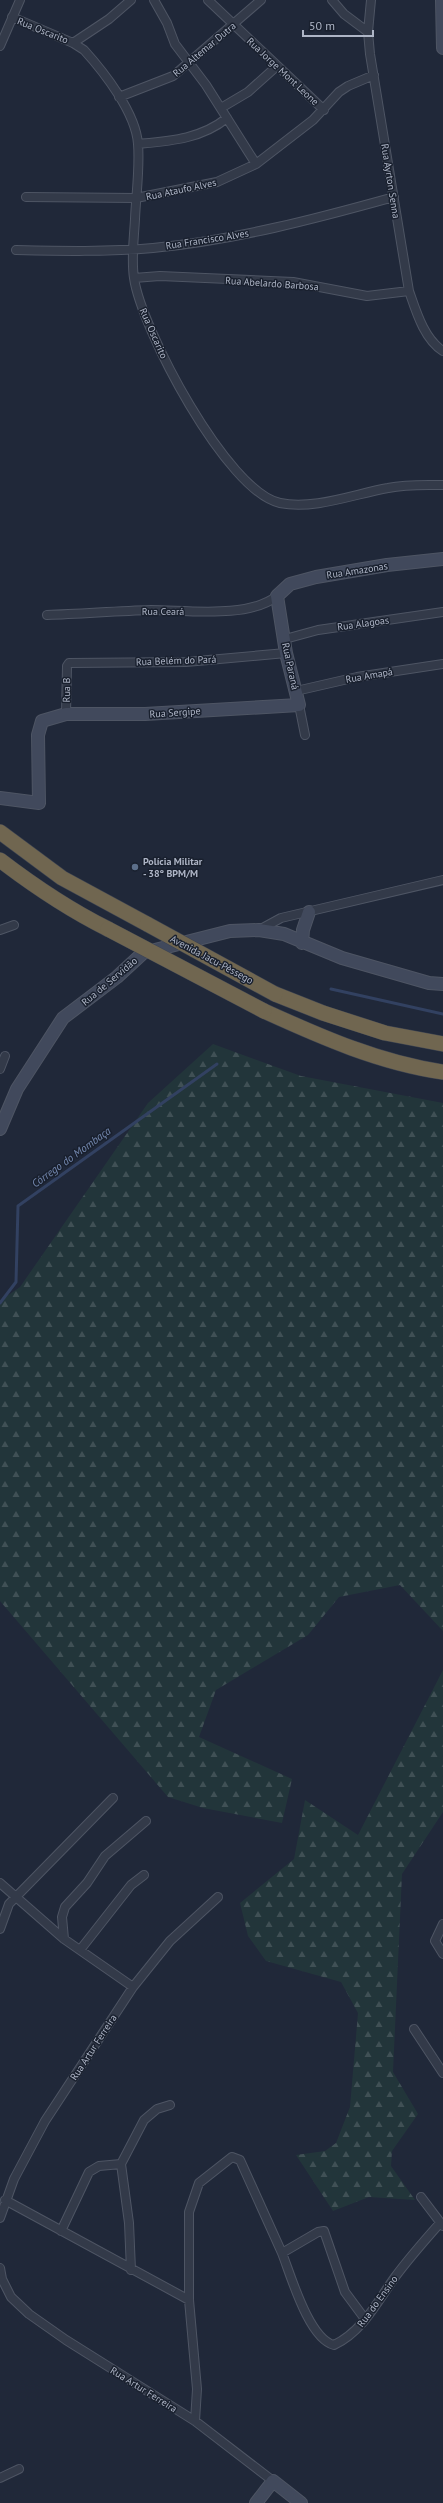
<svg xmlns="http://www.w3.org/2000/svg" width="443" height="2503" font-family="'PT Sans',sans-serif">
<defs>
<pattern id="forest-firs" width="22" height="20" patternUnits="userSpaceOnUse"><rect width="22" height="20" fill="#22353a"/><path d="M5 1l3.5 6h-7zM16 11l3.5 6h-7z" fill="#405055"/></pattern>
</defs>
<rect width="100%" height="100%" fill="#202839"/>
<path fill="url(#forest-firs)" d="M213,1044L301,1076L443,1103V1631L400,1585L339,1597L308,1635L216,1690L199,1737L292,1779L282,1823L203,1808L168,1797L0,1601V1301L20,1287L148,1103Z
M443,1670V1812L402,1874L393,2072L418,2114L392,2151L391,2166L415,2200L369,2197L333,2211L296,2155L325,2151L336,2143L350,2107L358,2013L341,1982L266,1961L248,1936L240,1903L294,1859L305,1800L358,1835Z"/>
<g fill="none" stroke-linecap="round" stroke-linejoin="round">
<path stroke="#324161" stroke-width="3" d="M331,989L443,1014
M0,1303L16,1282L18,1206L217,1064"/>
<defs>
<path id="street" d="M154,0L167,23L175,44L206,85L256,164
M208,0L324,110
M332,0L344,14L368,32
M371,0L368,32L370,54L409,291C416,311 424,339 443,351
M12,17L73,43L84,50C104,72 136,113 138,144C140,168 136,195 135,219C134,238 131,259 134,278C141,328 227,492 280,503C314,510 354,494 388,488C407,484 424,485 443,485
M73,43L109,19L131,0
M0,46L20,0
M119,97L173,76L261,0
M221,108L248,92L277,66
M138,144C170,141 201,139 227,118
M26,197L136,198L217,182L256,164L313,120L339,92L348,86L374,75
M16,250C62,251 108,252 153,248C235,240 315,219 394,197
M134,278L160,276L293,282L367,296L409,291
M47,615C81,614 116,611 151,610C186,610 248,619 277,596
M285,639L318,630L443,612
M296,691L357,677L443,664
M299,705L305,735
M66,714L67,666L69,663L186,662L286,653
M0,930L14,925
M259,930L281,918L443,880
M0,1069L5,1056
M0,1883L64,1939L133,1987
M443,1924L435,1941L443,1954
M0,1929L9,1904L113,1798
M64,1939L62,1917L65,1907L87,1883L105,1856L146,1821
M80,1950L131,1885L144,1875
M414,2029L443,2073
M421,2197L443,2226
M5,2200L189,2300
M0,2218L14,2179L45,2121L133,1987L170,1941L218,1897
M61,2231L89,2172L99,2166L121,2164
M282,2253C291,2276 309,2339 334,2345C363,2331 377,2302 395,2277C409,2258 424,2241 440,2223
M0,2268L2,2279L11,2297L29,2314L66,2340L195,2421L273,2481
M131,2270L129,2223L121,2164L144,2120L157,2109L170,2105
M195,2421L197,2389L189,2300V2212L199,2183L232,2157L240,2160L282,2253L318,2232L324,2231L345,2292L365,2319
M0,2478L19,2469"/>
<path id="secondary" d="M442,0L443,48
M0,798L39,803L38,735L42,721L66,714H145L299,705L286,653L277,596L290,584L316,577L387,565L443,559
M302,943L303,930L309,912
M0,1129L17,1089L63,1018L117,977L143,953L230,931L259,930L284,934L342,958L429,983L443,984
M256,2503L273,2481L301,2503"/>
<path id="highway" d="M0,832L62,878L147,924
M0,860C34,886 70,910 108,929
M275,994L323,1013L385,1033L443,1044
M264,1011C321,1037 380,1063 443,1072"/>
</defs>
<use href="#street" stroke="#4e5564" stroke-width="10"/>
<use href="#secondary" stroke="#4e5564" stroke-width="14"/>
<use href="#highway" stroke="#3b4251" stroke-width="16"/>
<use href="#street" stroke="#333a49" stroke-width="8"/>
<use href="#secondary" stroke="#41495c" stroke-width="12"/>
<use href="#highway" stroke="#706650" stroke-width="15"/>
<defs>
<path id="highway-bridge" d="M147,924L275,994
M108,929L264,1011"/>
</defs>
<use href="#highway-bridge" stroke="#3b4251" stroke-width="16" stroke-linecap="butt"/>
<use href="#highway-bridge" stroke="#706650" stroke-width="15"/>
</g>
<circle fill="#5c6f8a" stroke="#19202e" stroke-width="1.5" cx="135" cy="867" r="4"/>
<g text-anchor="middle" stroke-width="3" stroke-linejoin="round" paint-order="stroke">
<g font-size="10" fill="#aeb5c6" stroke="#19202e">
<text transform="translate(43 30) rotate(22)" y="4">Rua Oscarito</text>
<text transform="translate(204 49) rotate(-40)" y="4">Rua Altemar Dutra</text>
<text transform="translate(283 71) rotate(43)" y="4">Rua Jorge Mont Leone</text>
<text transform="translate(391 181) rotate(81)" y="4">Rua Ayrton Senna</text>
<text transform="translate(181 189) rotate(-12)" y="4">Rua Ataufo Alves</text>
<text transform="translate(207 239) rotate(-9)" y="4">Rua Francisco Alves</text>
<text transform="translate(272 283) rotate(4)" y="4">Rua Abelardo Barbosa</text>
<text transform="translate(154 333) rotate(66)" y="4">Rua Oscarito</text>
<text transform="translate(357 570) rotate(-9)" y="4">Rua Amazonas</text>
<text x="163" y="615">Rua Ceará</text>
<text transform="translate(363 623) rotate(-8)" y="4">Rua Alagoas</text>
<text transform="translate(176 660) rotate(-2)" y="4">Rua Belém do Pará</text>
<text transform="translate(291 666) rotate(78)" y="4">Rua Paraná</text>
<text transform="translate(369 675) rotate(-10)" y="4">Rua Amapá</text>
<text transform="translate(66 690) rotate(-89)" y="4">Rua B</text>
<text transform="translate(175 712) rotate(-4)" y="4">Rua Sergipe</text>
<text transform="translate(212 959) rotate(28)" y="4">Avenida Jacu-Pêssego</text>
<text transform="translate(109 981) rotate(-40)" y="4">Rua de Servidão</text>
<text transform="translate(93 2047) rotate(-57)" y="4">Rua Artur Ferreira</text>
<text transform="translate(377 2301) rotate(-54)" y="4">Rua do Ensino</text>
<text transform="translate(144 2389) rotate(32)" y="4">Rua Artur Ferreira</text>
</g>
<g font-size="10" font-weight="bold" fill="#aeb5c6" stroke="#19202e" text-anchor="start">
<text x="143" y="865">Polícia Militar<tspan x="143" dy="12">- 38º BPM/M</tspan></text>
</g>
<g font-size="11" font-style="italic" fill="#7488af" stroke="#19202e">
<text transform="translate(71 1157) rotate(-36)" y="4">Córrego do Mombaça</text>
</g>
</g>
<path d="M303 30v6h70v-6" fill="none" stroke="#aeb5c6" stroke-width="2"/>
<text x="309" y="30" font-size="12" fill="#aeb5c6" stroke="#19202e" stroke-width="3" paint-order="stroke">50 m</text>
</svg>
